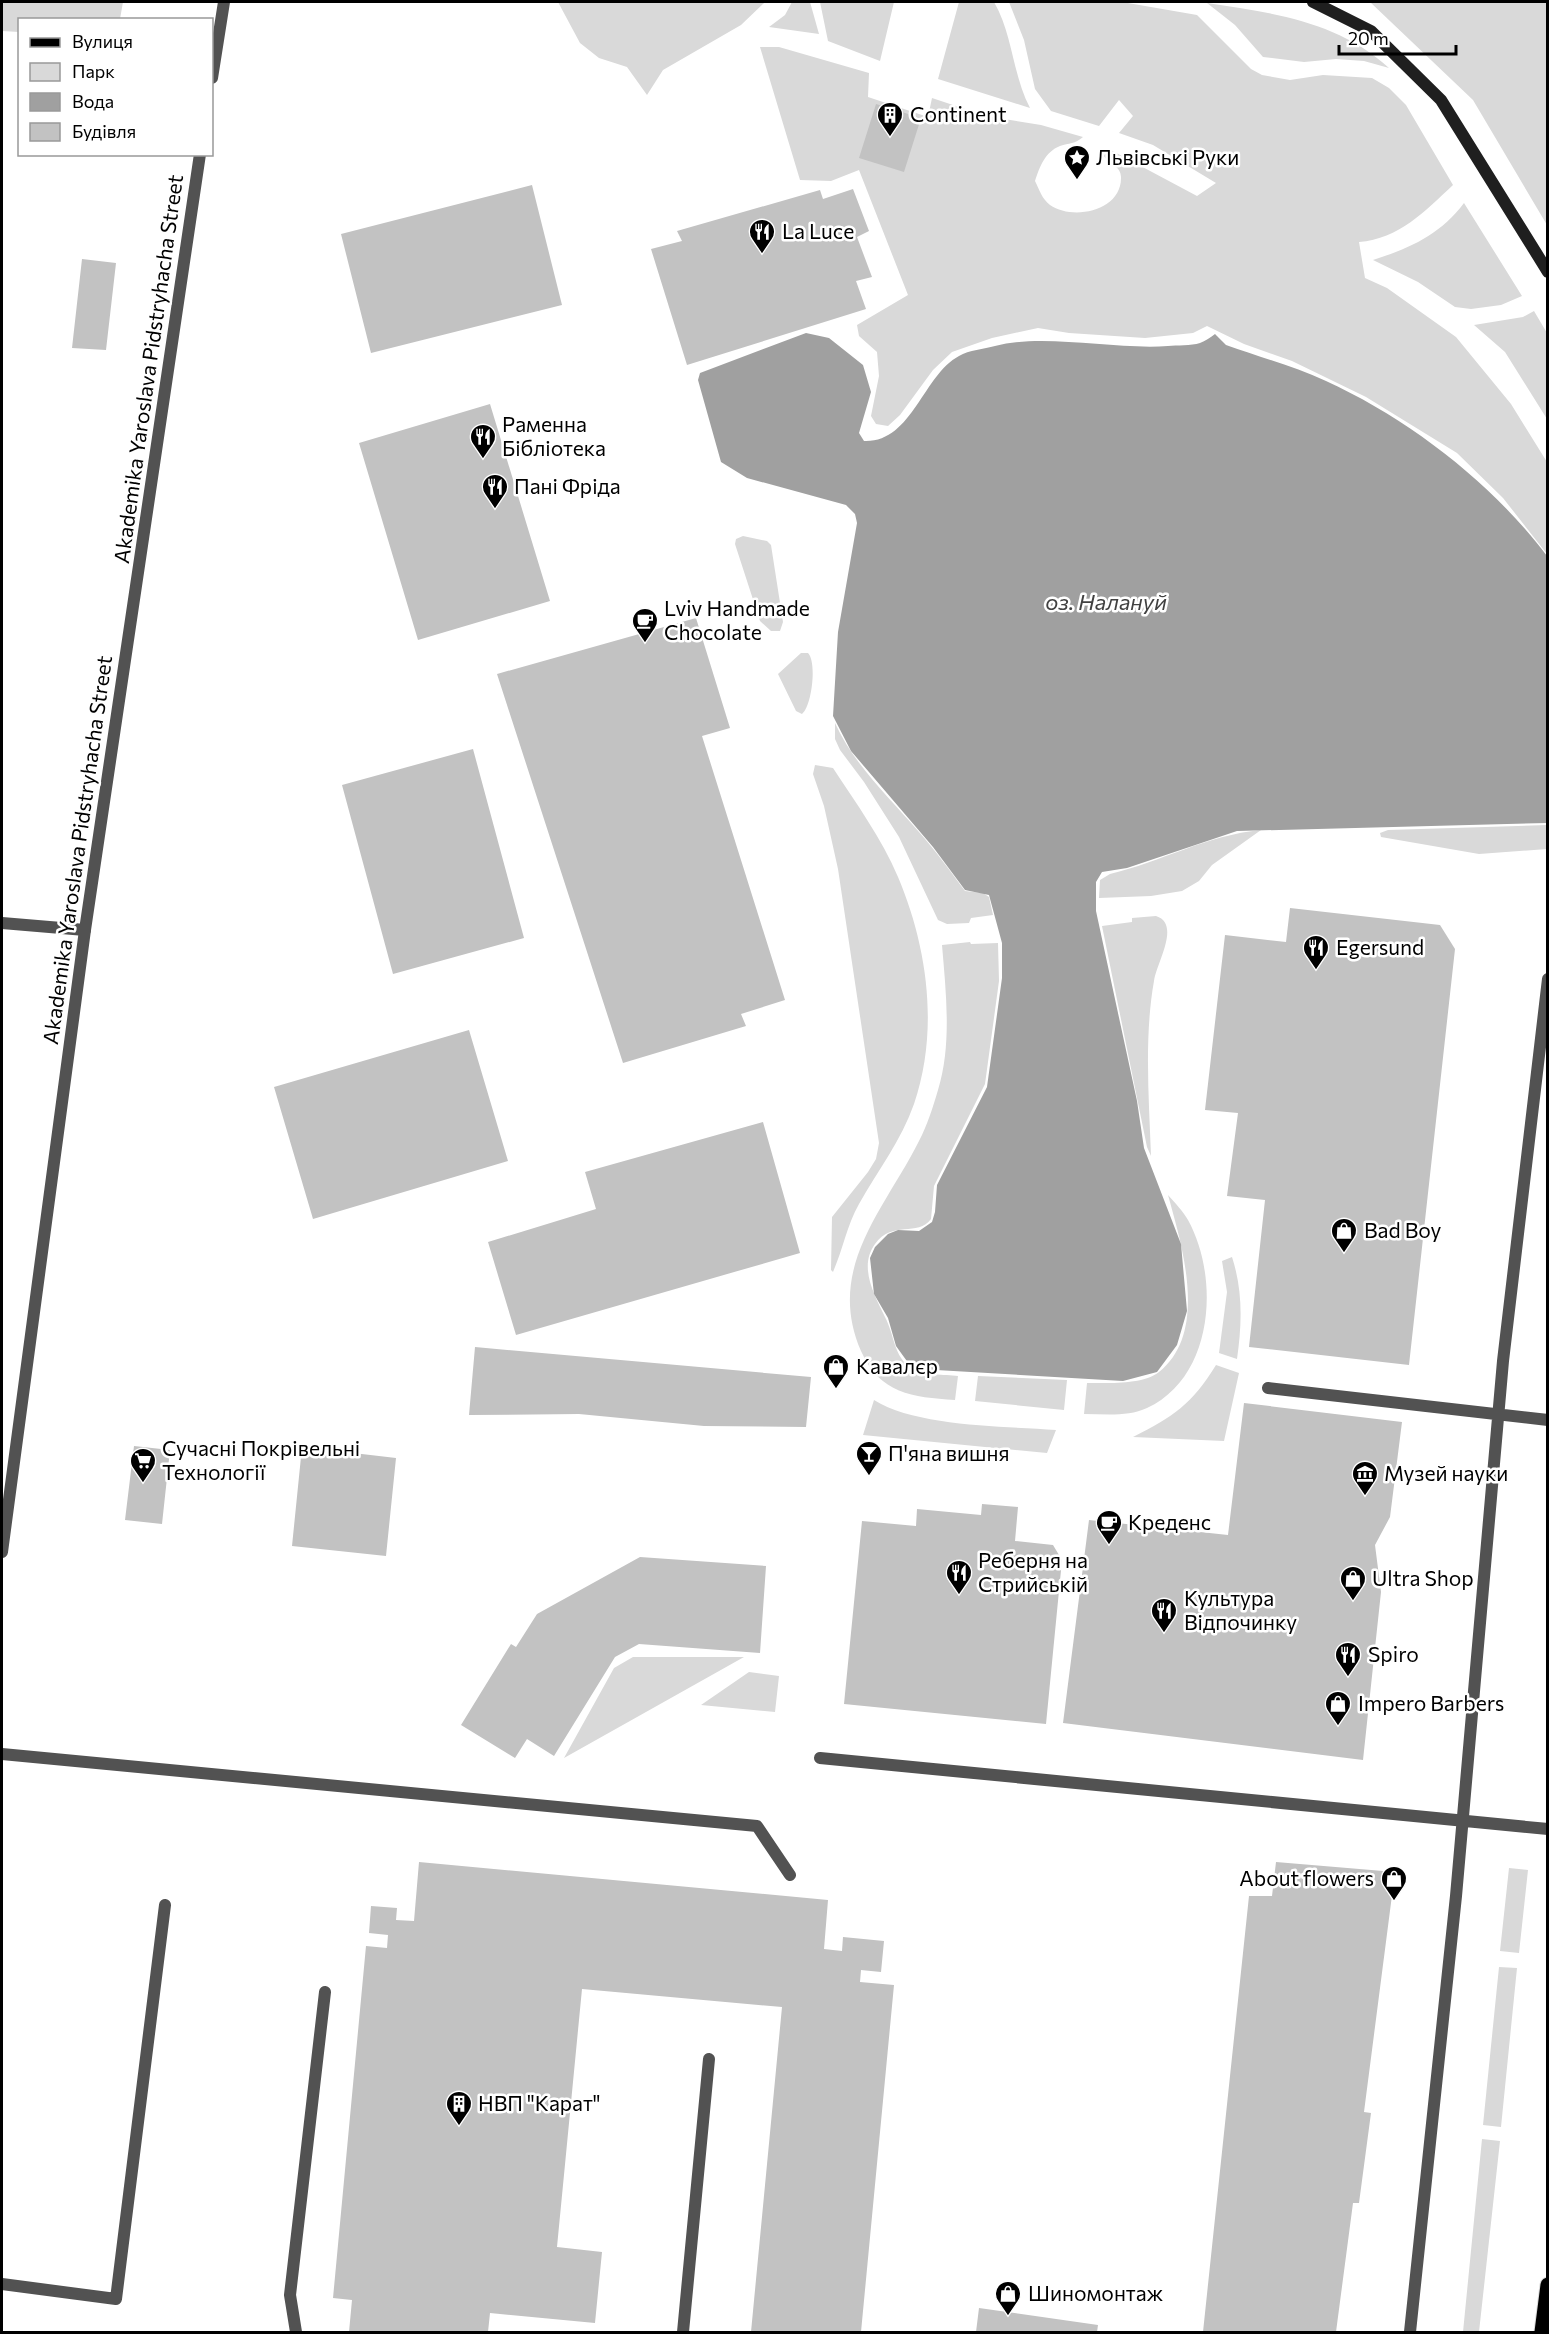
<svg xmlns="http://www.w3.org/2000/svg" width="1549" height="2334" font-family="Commissioner,sans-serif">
<rect width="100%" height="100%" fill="#fff"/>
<path fill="#d9d9d9" d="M2,2H123L120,19L20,20L19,32L2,31Z
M558,2H765L741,25L663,70L647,95L627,67L599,58L580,43Z
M792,2H810L819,34L769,27L785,15Z
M820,2H894L880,61L828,41Z
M959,2H994C1013,35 1012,73 1030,108L938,79Z
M1009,2H1122L1197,15L1251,69L1262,75L1290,80L1323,75L1372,78L1389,88L1406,105L1453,185C1425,211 1399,239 1359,242L1365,278L1387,288L1456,337L1511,404L1547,462V554L1503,498L1457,453L1366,397L1292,361L1244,344L1207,326L1193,333L1145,338L1069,333L1038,328L992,338L952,352L933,370L900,415L888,426L876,424L871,416L879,376L877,352L859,336L857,325L908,295L859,170L831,181L800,180L760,47H779L869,73L868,97L928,117L932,98L986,116L1041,125L1083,137C1075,144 1069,143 1060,146C1045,152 1040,166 1035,181C1039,189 1042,199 1050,205C1073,221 1122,211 1121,177C1121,166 1109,164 1104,156L1107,148L1197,196L1216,183L1153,145L1119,133L1133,116L1119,100L1099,126L1051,111L1035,89L1024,40Z
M1370,2H1547V225L1473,100Z
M1207,3C1273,13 1338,21 1389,68L1364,61L1336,59L1304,62L1263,57L1235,25Z
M1464,203L1522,296L1501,305L1471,309L1455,307L1418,282L1373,260C1410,248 1440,235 1464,203Z
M1534,311L1547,333V419L1505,352L1474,325L1523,317Z
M743,536L767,541L771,545L783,622L780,631H771L760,621L735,544L736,539Z
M801,653H808C817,662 812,706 802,714L796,711L778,674Z
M835,723C854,765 889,797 919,832C936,851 950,871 965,891L983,893L989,897L993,915L971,918L969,923L947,924L938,920L899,837L864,782L840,750L835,739Z
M815,765L833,768C856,803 882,839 898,877C928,948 939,1031 914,1104C901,1141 878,1170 859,1204C847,1225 843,1249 833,1272L831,1270L832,1217L868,1172L876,1159L879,1143L838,869L824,806L813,774Z
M1547,825V849L1479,854L1381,837L1380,833L1388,830Z
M1261,830L1212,865L1199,881L1182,891L1151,896L1099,898L1100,880L1110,874C1161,862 1207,835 1261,830Z
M1156,916C1181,924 1157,962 1154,981C1144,1037 1149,1099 1151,1156L1147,1147L1102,926L1132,922V918Z
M970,942L971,944L998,943L999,981L985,1084L934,1186L931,1219C918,1237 892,1220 875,1244C858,1267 875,1296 885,1317C895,1336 893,1356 912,1369C923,1376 945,1374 958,1376L955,1400C912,1397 880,1394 861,1351C825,1268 885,1209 919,1141C927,1126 933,1107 938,1090C952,1044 946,993 942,945Z
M1168,1195C1175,1203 1183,1211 1188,1220C1220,1278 1214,1377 1147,1408C1128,1417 1105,1414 1084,1414L1087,1383C1106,1383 1143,1385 1159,1372C1209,1332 1182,1246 1168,1195Z
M1232,1257C1243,1291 1242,1324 1237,1359L1219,1353L1227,1292L1222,1261Z
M1216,1365L1239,1373L1224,1441L1133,1437C1173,1417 1192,1404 1216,1365Z
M978,1376L1067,1380L1064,1410L975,1401Z
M874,1400C917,1427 1004,1426 1056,1430L1047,1453L863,1435Z
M633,1657H744L564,1758L614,1668Z
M749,1672L779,1676L775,1712L701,1705Z
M1509,1868L1528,1870L1519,1953L1500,1951Z
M1499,1967L1517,1968L1501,2127L1483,2125Z
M1482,2139L1500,2141L1479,2332H1463Z"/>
<path fill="#a0a0a0" d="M806,333L829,338L863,365L871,392L859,433L864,441C912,443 923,375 959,356C969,350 984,349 995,346C1044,333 1115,350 1168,346C1177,345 1191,346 1200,343C1205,341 1211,337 1215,334L1226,345C1259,357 1294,366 1326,381C1409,419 1492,483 1547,556V823L1237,831L1127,868L1102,872L1096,882V911L1137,1101L1144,1148L1181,1244L1187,1311L1177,1345L1157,1372L1123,1381L919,1369L909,1364L896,1346L888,1318L874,1294L870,1258L875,1247L888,1234L898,1230L919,1231L932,1222L935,1212L937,1185L987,1087L1002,978V943L989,895L965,890L933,847L851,751L833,716L838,632L857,523L855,514L846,505L747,478L721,462L698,380L700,373Z"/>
<path fill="#c2c2c2" d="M876,104L921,118L904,172L859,158Z
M532,185L562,305L371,353L341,234Z
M853,189L869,231L857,237L872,277L856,281L866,309L687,365L651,249L682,241L677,231L820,190L823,199Z
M82,259L116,263L106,350L72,348Z
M490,404L550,601L418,640L359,443Z
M696,618L730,728L702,736L785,1000L741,1014L746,1026L623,1063L497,674Z
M473,749L524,938L393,974L342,785Z
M1290,908L1440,925L1455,949L1409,1365L1249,1347L1265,1200L1227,1196L1238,1113L1205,1110L1225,935L1286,942Z
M469,1030L508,1161L313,1219L274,1087Z
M763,1122L800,1253L516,1335L488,1242L596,1209L585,1172Z
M475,1347L811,1377L806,1427L704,1426L579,1414L469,1415Z
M1244,1403L1402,1422L1390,1517L1375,1545L1381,1592L1363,1760L1063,1723L1089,1520L1228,1535Z
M134,1446L170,1450L162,1524L125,1520Z
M302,1447L396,1458L386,1556L292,1546Z
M982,1504L1018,1507L1015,1541L1053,1545L1062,1560L1046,1724L844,1704L862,1521L916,1526L917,1509L981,1515Z
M640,1557L766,1566L760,1653L639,1644L615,1657L554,1756L527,1739L515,1758L461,1725L511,1644L516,1647L537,1614Z
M419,1862L828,1900L824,1949L842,1951L843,1937L884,1941L881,1972L861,1970L860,1982L894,1985L861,2332H751L782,2007L582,1989L557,2247L602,2252L595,2323L490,2313L488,2332H349L352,2300L333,2298L366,1946L387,1948L388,1935L369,1933L371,1906L397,1908L396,1920L414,1921Z
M1276,1862L1395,1872L1364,2112L1371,2113L1359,2203H1353L1336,2332H1203L1249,1896H1272Z
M979,2308L1098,2325L1097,2332H976Z"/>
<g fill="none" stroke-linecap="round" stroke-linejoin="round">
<defs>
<path id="primary" d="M1542,2332L1548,2285"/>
</defs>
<use href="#primary" stroke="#dbdbdb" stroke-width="17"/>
<path stroke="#525252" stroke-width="12" d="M2,923L85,930
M1268,1388L1548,1420
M2,1754L757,1826L790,1875
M820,1758L1548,1829
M2,2284L116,2299L165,1905
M296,2332L290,2295L325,1992
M683,2332L709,2059
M1410,2332L1456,1896L1503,1361L1548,979"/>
<path stroke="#525252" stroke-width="12" d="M212,78L224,2
M2,1552L85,930L200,154"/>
<path stroke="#1f1f1f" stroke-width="12" d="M1313,2L1371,31L1441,100L1548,272"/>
<use href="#primary" stroke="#000" stroke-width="15"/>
</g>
<defs>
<symbol id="building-pin" viewBox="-11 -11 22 30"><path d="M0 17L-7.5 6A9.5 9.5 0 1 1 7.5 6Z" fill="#000" stroke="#fff"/><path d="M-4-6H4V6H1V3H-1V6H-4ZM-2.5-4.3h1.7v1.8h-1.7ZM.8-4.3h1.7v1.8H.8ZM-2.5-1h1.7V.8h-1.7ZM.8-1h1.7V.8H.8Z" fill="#fff"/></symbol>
<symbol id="sight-pin" viewBox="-11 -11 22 30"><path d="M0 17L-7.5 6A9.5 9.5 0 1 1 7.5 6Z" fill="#000" stroke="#fff"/><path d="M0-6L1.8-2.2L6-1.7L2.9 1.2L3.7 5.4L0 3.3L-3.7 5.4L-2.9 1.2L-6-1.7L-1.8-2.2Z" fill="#fff"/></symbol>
<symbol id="restaurant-pin" viewBox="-11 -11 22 30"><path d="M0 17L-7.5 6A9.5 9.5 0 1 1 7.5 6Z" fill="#000" stroke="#fff"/><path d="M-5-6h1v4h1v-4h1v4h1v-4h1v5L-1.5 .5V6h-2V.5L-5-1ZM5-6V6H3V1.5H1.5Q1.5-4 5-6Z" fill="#fff"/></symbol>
<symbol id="cafe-pin" viewBox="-11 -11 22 30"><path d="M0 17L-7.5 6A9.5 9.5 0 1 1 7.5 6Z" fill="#000" stroke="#fff"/><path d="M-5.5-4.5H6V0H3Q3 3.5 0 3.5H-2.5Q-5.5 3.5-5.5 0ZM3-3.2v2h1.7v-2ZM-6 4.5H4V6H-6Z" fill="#fff"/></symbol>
<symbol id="shop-pin" viewBox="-11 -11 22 30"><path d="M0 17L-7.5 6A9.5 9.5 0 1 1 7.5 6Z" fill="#000" stroke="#fff"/><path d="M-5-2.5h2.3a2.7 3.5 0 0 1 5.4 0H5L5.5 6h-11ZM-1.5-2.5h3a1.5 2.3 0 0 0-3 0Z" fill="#fff"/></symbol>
<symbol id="bar-pin" viewBox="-11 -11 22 30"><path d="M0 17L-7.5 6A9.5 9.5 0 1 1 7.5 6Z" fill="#000" stroke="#fff"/><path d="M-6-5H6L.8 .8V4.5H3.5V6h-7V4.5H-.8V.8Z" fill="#fff"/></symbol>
<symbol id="supermarket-pin" viewBox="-11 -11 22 30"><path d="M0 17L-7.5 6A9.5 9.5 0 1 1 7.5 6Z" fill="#000" stroke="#fff"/><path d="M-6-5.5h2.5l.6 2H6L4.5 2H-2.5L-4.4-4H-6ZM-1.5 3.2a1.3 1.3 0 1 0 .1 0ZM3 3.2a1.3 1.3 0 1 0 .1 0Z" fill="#fff"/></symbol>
<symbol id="museum-pin" viewBox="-11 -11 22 30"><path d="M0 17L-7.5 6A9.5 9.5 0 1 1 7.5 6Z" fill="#000" stroke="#fff"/><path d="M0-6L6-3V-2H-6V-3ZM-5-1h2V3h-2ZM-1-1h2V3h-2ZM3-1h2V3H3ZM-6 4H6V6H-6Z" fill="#fff"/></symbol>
</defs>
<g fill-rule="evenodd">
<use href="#building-pin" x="875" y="100" width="30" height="40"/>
<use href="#sight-pin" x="1062" y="143" width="30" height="40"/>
<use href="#restaurant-pin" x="747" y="217" width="30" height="40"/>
<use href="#restaurant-pin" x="468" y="422" width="30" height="40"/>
<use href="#restaurant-pin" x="480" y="472" width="30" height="40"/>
<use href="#cafe-pin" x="630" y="606" width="30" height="40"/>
<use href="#restaurant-pin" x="1301" y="933" width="30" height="40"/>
<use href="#shop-pin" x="1329" y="1216" width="30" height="40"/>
<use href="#shop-pin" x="821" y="1352" width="30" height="40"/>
<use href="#bar-pin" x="854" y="1439" width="30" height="40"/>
<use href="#supermarket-pin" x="128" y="1446" width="30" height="40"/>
<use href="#museum-pin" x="1350" y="1459" width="30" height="40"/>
<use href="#cafe-pin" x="1094" y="1508" width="30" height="40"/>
<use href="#restaurant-pin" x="944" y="1558" width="30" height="40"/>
<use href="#shop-pin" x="1338" y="1564" width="30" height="40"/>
<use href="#restaurant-pin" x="1149" y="1596" width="30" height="40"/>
<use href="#restaurant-pin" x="1333" y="1640" width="30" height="40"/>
<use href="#shop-pin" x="1323" y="1689" width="30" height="40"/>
<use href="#shop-pin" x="1379" y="1864" width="30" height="40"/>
<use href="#building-pin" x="444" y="2089" width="30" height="40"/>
<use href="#shop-pin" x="993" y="2279" width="30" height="40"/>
</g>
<g text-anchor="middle" stroke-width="5" stroke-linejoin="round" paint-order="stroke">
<g font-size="21" fill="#000" stroke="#fff" text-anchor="start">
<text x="910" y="122">Continent</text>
<text x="1096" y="165">Львівські Руки</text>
<text x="782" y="239">La Luce</text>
<text x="502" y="432">Раменна<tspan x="502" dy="24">Бібліотека</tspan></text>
<text x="514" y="494">Пані Фріда</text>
<text x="664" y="616">Lviv Handmade<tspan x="664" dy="24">Chocolate</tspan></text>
<text x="1336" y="955">Egersund</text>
<text x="1364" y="1238">Bad Boy</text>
<text x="856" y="1374">Кавалєр</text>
<text x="162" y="1456">Сучасні Покрівельні<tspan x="162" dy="24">Технології</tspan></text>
<text x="888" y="1461">П'яна вишня</text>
<text x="1384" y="1481">Музей науки</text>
<text x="1128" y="1530">Креденс</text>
<text x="978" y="1568">Реберня на<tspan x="978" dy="24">Стрийській</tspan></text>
<text x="1372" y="1586">Ultra Shop</text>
<text x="1184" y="1606">Культура<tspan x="1184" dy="24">Відпочинку</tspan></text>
<text x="1368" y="1662">Spiro</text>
<text x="1358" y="1711">Impero Barbers</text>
<text x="1374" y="1886" text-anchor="end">About flowers</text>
<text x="478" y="2111">НВП "Карат"</text>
<text x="1028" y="2301">Шиномонтаж</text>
</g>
<g font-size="21" fill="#000" stroke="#fff">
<text transform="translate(149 369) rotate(-82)" y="7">Akademika Yaroslava Pidstryhacha Street</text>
<text transform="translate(78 850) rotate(-82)" y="7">Akademika Yaroslava Pidstryhacha Street</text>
</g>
<g font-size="22" font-style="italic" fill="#414141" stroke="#fff">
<text x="1106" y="610">оз. Налануй</text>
</g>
</g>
<rect width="1549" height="2334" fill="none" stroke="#000000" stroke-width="6"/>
<rect x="18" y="18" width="195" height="138" fill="#ffffff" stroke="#999999" stroke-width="1.5"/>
<rect x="30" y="38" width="30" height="9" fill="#000000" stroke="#999999" stroke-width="1.5"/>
<text x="72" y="48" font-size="18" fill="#000000">Вулиця</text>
<rect x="30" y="63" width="30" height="18" fill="#d9d9d9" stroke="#999999" stroke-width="1.5"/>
<text x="72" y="78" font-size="18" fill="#000000">Парк</text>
<rect x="30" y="93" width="30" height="18" fill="#a0a0a0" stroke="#999999" stroke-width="1.5"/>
<text x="72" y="108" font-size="18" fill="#000000">Вода</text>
<rect x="30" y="123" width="30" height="18" fill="#c2c2c2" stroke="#999999" stroke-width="1.5"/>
<text x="72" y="138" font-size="18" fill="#000000">Будівля</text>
<path d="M1339 45v9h117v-9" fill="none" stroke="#000000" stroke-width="3"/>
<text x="1348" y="45" font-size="18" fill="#000000" stroke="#ffffff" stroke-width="4.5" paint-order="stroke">20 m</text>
</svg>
